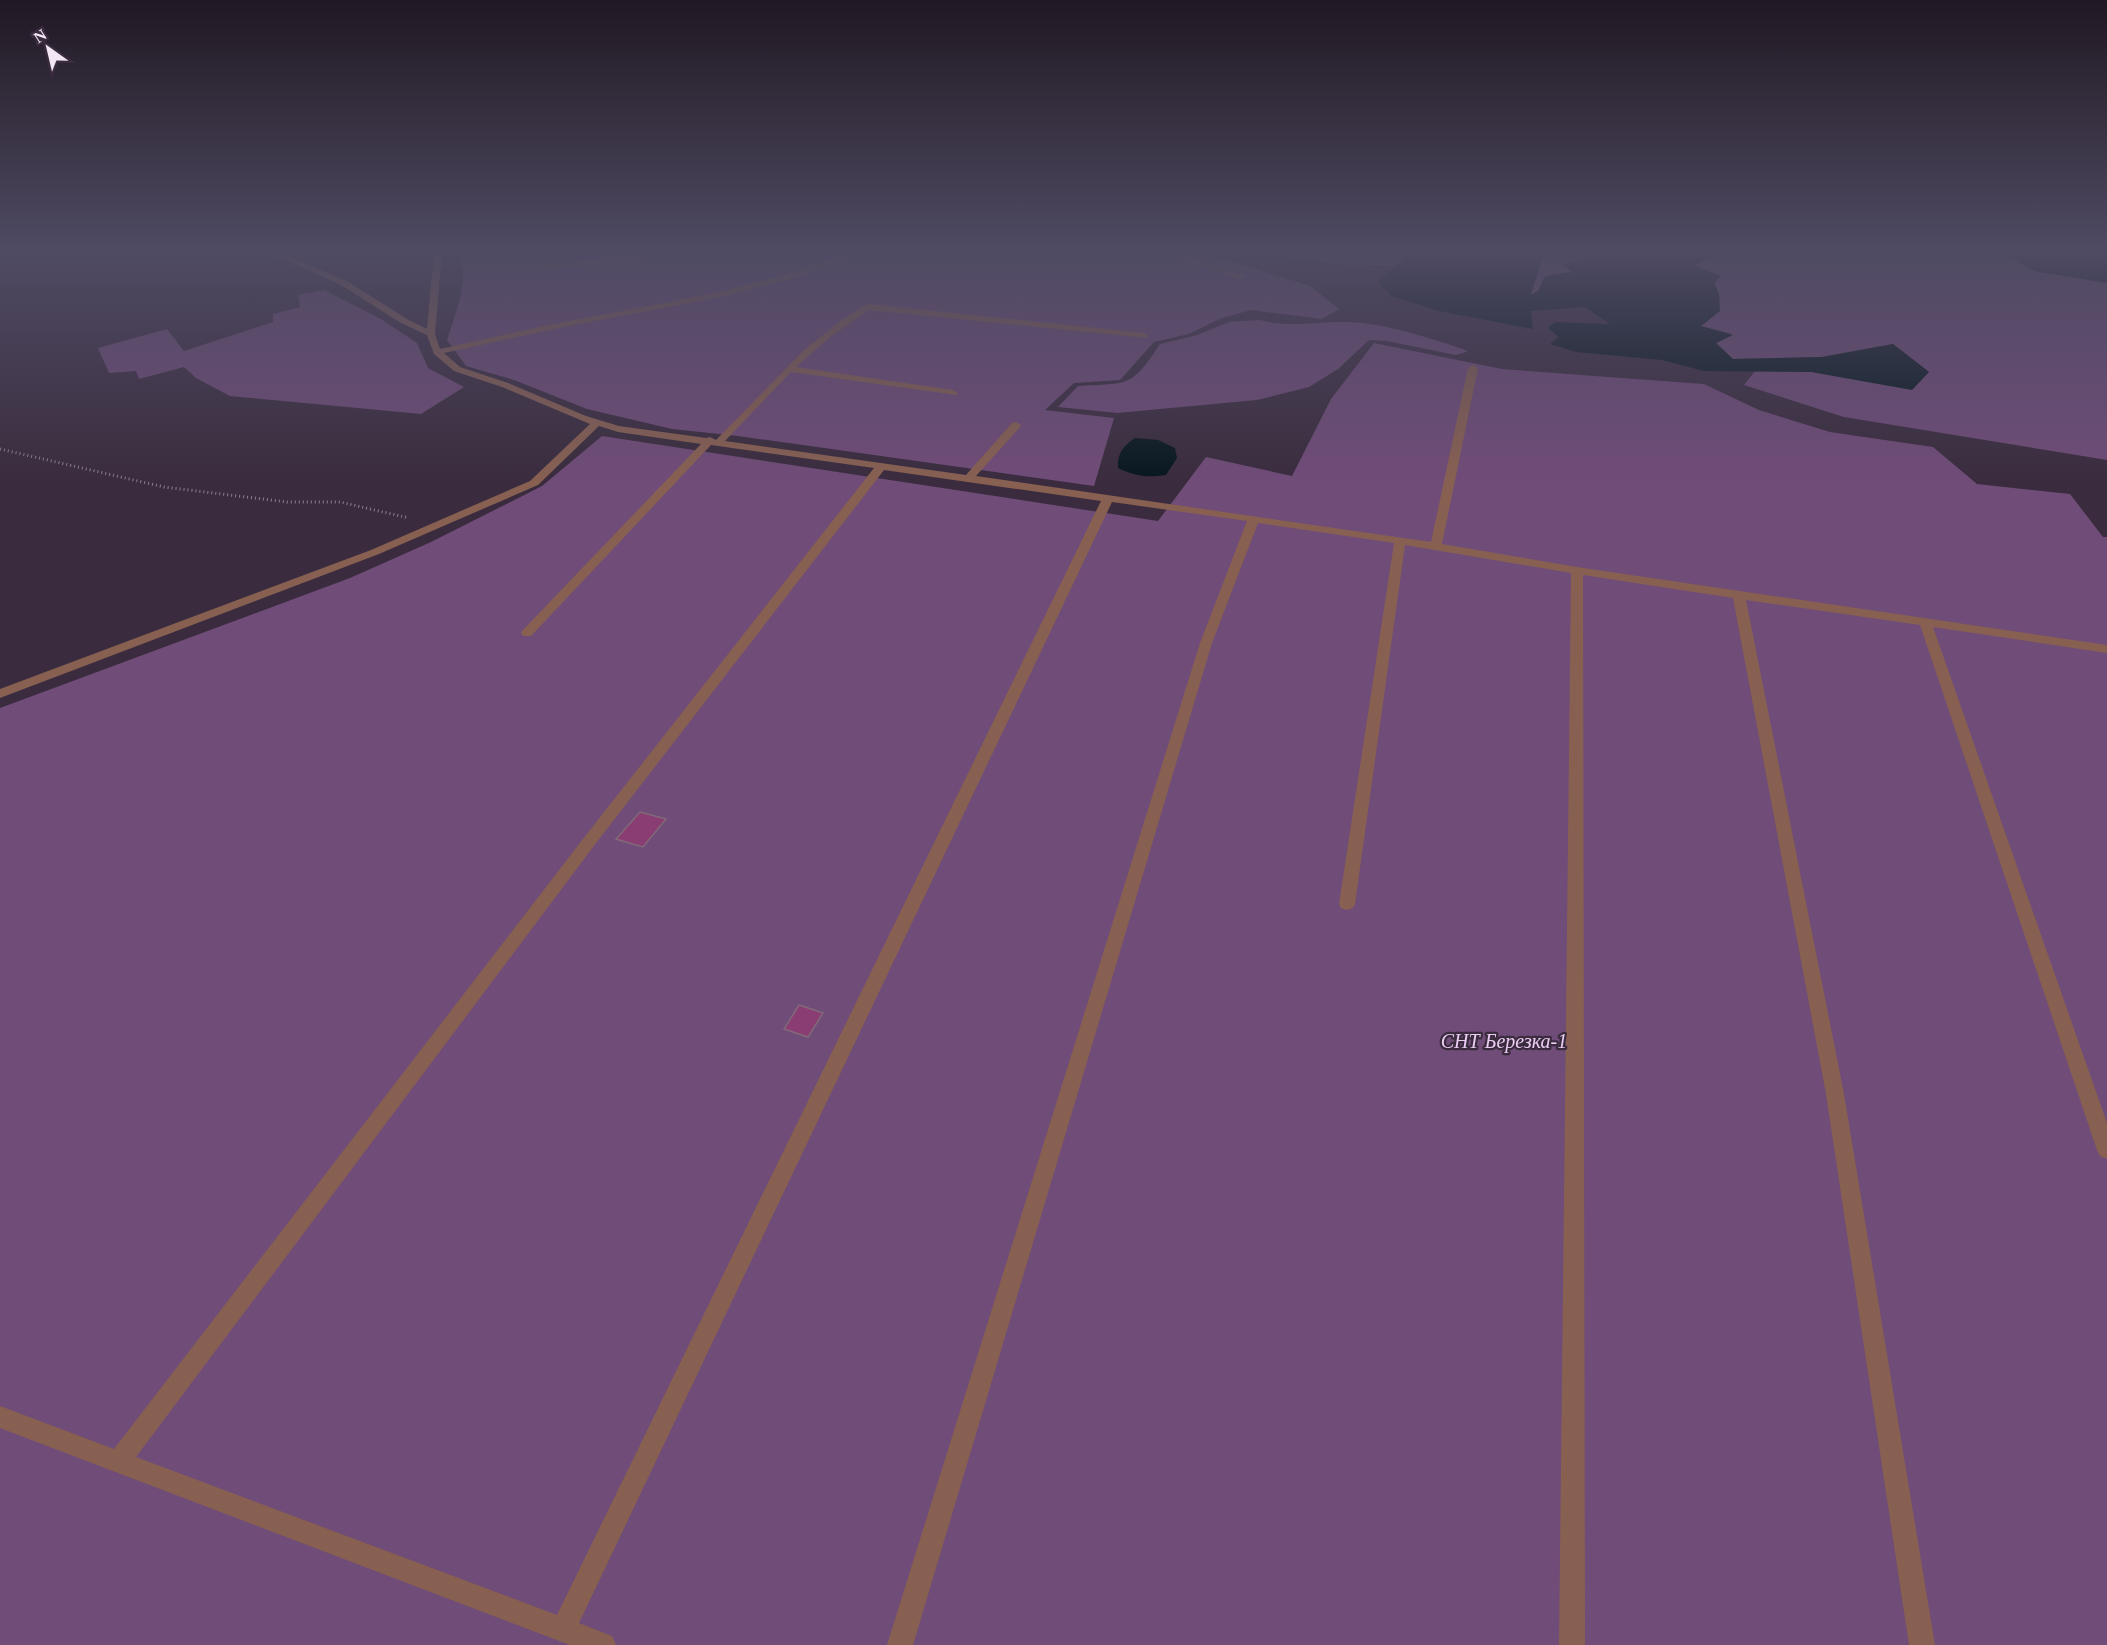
<svg xmlns="http://www.w3.org/2000/svg" width="2107" height="1645" font-family="Georgia,serif">
<rect width="100%" height="100%" fill="#3a2c3e"/>
<path fill="#704c78" d="M458,252H1202L1310,286L1339,309L1322,319L1251,310L1219,319L1189,334L1154,342L1120,380L1074,383L1045,410L1114,418L1094,486L738,436L672,429L587,409L514,380L466,366L447,340C455,314 471,278 458,252Z
M1255,252H1411L1399,266L1338,264Z
M1544,252H1579L1584,259L1562,264L1573,272L1545,276L1538,291L1530,295Z
M1706,252H2002L2034,271L2107,283V460L1844,417L1744,385L1756,370L1929,372L1893,344L1822,357L1733,359L1716,343L1732,334L1700,326L1693,265L1713,257Z
M324,290L381,319L417,343L428,368L464,387L421,414L230,396L196,378L184,367L139,379L136,371L109,373L98,348L167,329L184,351L273,322V314L300,307L298,295Z
M1260,320C1291,328 1315,321 1347,322C1385,323 1431,338 1468,351L1456,355L1387,341L1369,340L1338,369L1309,387L1257,400L1117,413L1058,407L1078,386C1129,383 1131,388 1160,344L1197,335L1229,322Z
M1374,343L1502,369L1704,384L1759,410L1830,432L1933,447L1977,484L2070,494L2103,537H2107V1645H0V708L350,578L431,542L542,486L602,436L1158,521L1206,457L1292,476L1331,399Z"/>
<path fill="#08181f" d="M1411,252H1544L1531,295L1538,291L1545,276L1572,272L1561,264L1584,259L1579,252H1706L1714,257L1694,265L1721,276L1714,283L1719,293L1720,311L1701,326L1733,335L1716,343L1733,359L1822,357L1893,344L1929,372L1912,390L1811,372L1704,371L1662,360L1576,352L1550,344L1559,337L1548,328L1555,322L1610,324L1585,307L1531,311L1533,329L1439,311L1391,296L1378,282Z
M2002,252H2107V283L2034,271Z
M1135,438L1158,440L1175,448L1177,458L1166,475C1148,478 1134,476 1118,468C1117,454 1123,446 1135,438Z"/>
<path fill="#8a3d73" stroke="#816978" stroke-width="1.5" d="M640,812L666,819L643,847L616,839Z
M799,1005L823,1013L808,1037L784,1029Z"/>
<g fill="none" stroke-linecap="round" stroke-linejoin="round">
<path stroke="#8b7f8f" stroke-width="2" stroke-dasharray="1 3" stroke-linecap="butt" d="M0,253L4,252"/>
<path stroke="#8b7f8f" stroke-width="3" stroke-dasharray="1 3" stroke-linecap="butt" d="M0,449L164,487L287,502H340L409,518"/>
<path fill="#886052" fill-rule="evenodd" d="M268,252H278L347,281L407,319L427,329L434,252H442L435,334L440,349C485,340 530,328 575,320C668,302 761,288 850,252H860L795,278L726,296L573,325L444,353L460,367L508,383L586,416L619,426L706,438L710,437L716,440L804,350L843,319L867,304L1144,333L1147,334V338L869,310L829,338L796,367L953,390L958,393L956,395L791,372L725,441L966,475L1012,423L1016,422L1021,425L1020,427L976,476L1431,542L1468,368L1473,365L1478,368L1442,544L1577,567L2107,645V653L1933,627L2107,1123V1159L2100,1156L2097,1150L1920,625L1746,600L1844,1094L1935,1645H1909L1826,1094L1733,598L1583,575L1585,1645H1559L1571,573L1405,545L1355,904L1353,908L1347,910L1341,908L1339,904L1394,543L1258,523L1212,643L913,1645H887L1200,643L1247,521L1112,502L579,1623L612,1636L616,1645H570L0,1428V1406L114,1449L583,839L874,468L711,445L531,636H523L521,633L523,630L701,444L618,432L599,426L538,485L379,554L0,698V689L371,550L530,481L590,424L502,387L454,371L434,354L427,335L401,323L341,285ZM884,470L1101,501L557,1615L136,1457L593,847Z
M649,252H661L633,260L545,269L541,267L545,265L633,256Z
M1164,252H1175L1247,277L1240,279Z"/>
</g>
<linearGradient id="sky" x2="0" y2="1"><stop stop-color="#201822"/><stop offset="0.52" stop-color="#4f4b63"/><stop offset="1" stop-color="#4f4b63" stop-opacity="0"/></linearGradient>
<rect width="2107" height="482" fill="url(#sky)"/>
<g text-anchor="middle" stroke-width="4.5" stroke-linejoin="round" paint-order="stroke">
<g font-size="20" font-style="italic" fill="#ebccf3" stroke="#3a2c3e">
<text x="1504" y="1048">СНТ Березка-1</text>
</g>
</g>
<g transform="translate(48 48) rotate(326)" stroke="#3a2c3e" stroke-width="4.5" paint-order="stroke">
<path d="M0-4.5L10 22L0 15L-10 22Z" fill="#f0e7f3"/>
<text y="-9" font-size="16" font-weight="bold" text-anchor="middle" fill="#f0e7f3">N</text>
</g>
</svg>
